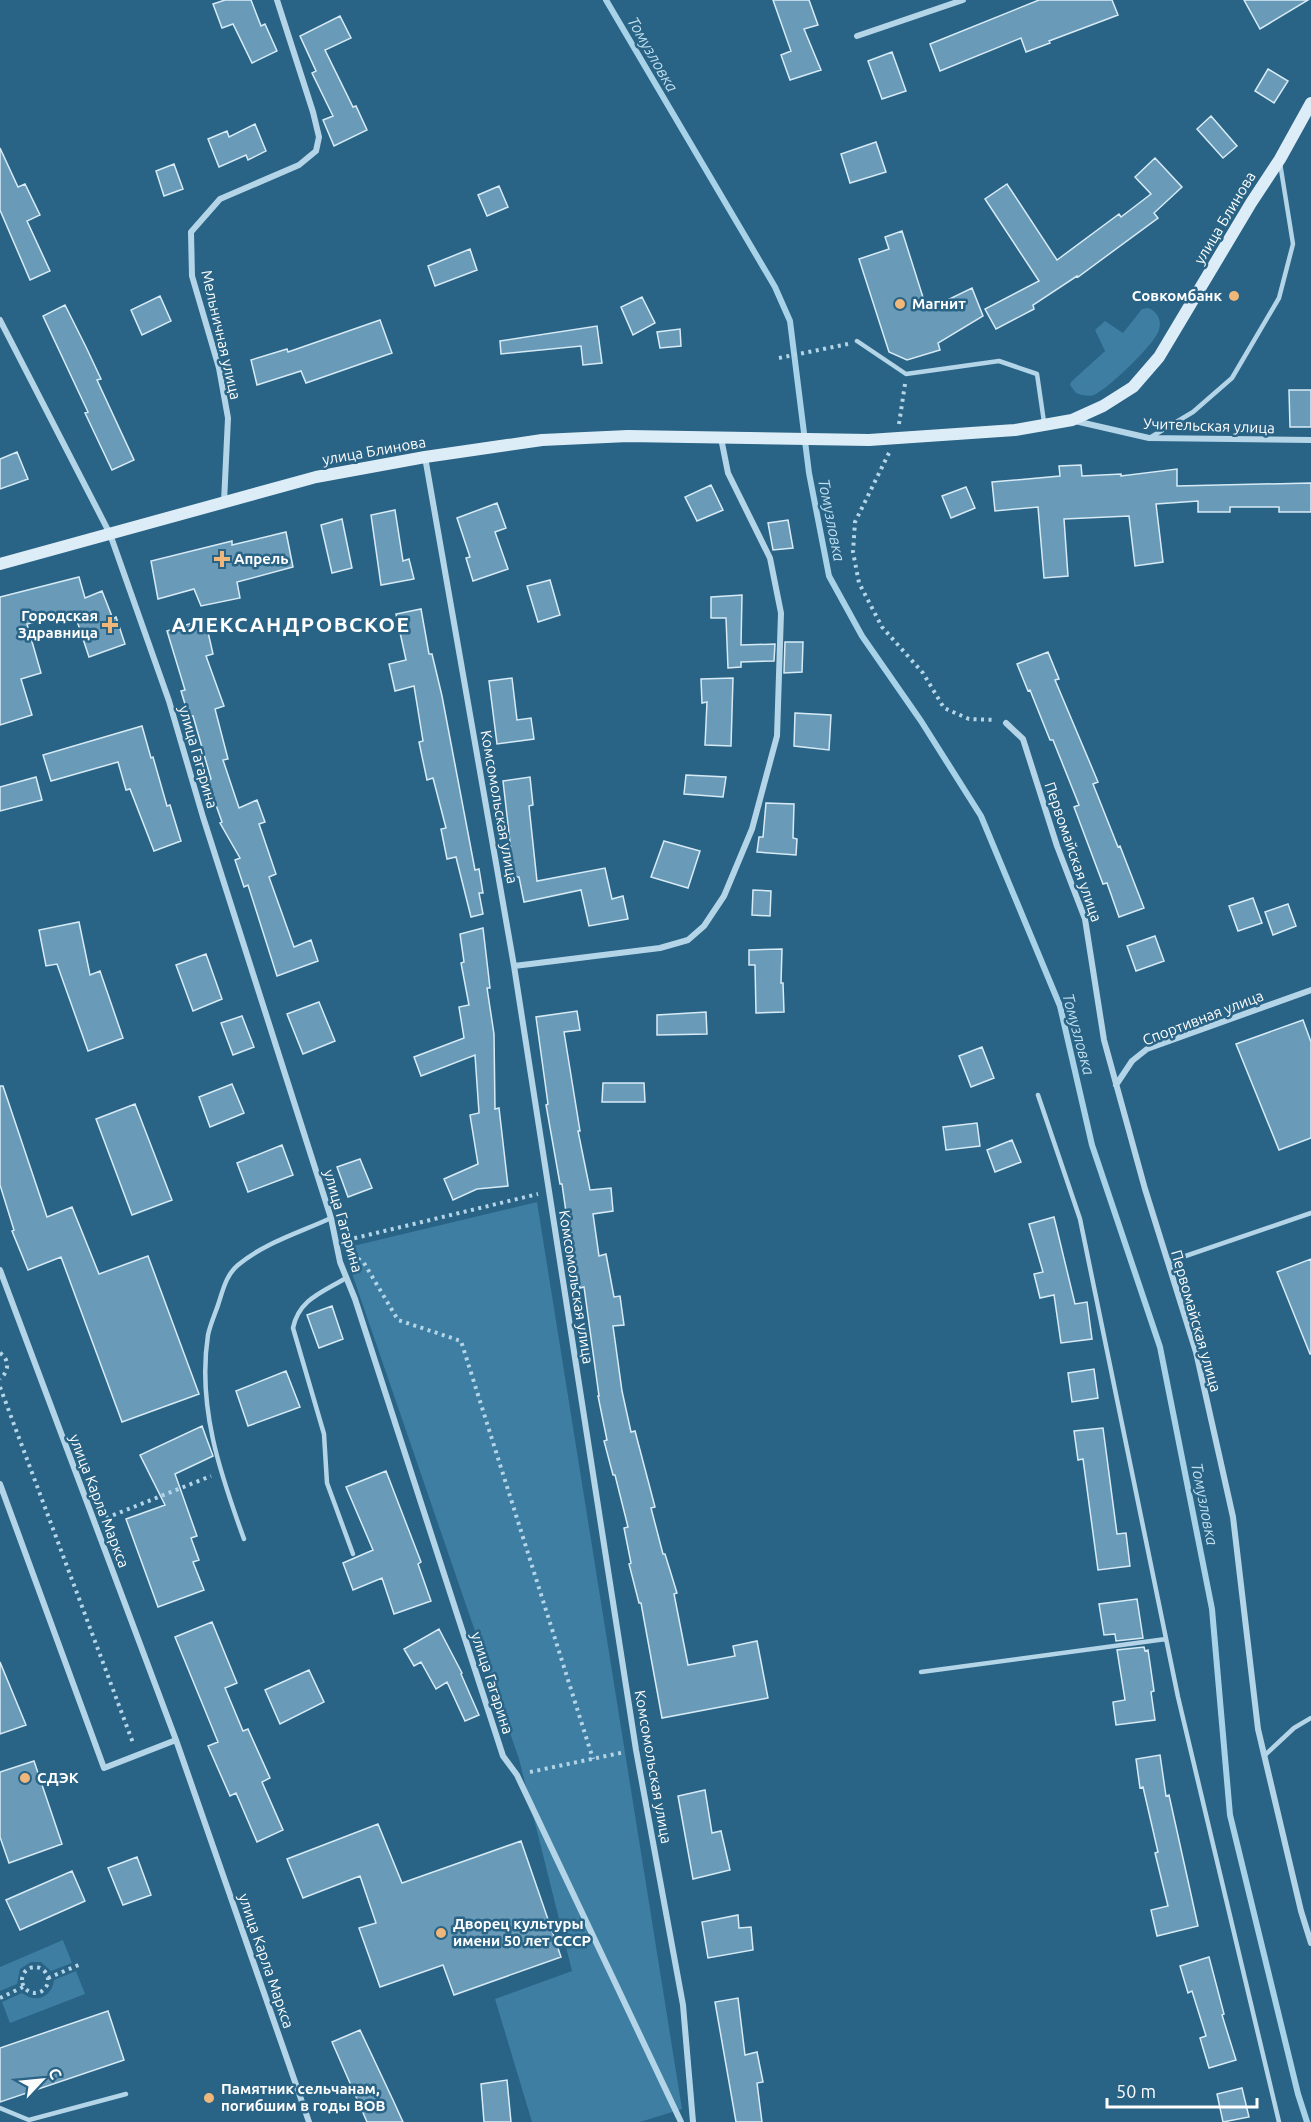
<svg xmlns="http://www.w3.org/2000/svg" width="1311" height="2122" font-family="Ubuntu,sans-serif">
<rect width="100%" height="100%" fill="#296385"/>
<path fill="#3d7ea2" d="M1148,308C1157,311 1162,320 1159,330C1155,344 1108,389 1094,395C1088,397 1081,395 1076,393L1070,385L1071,382L1105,351L1095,330L1105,321L1123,333L1142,309Z
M537,1202L682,2109L640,2122H532L495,1999L572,1971L519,1759L347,1259L353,1246Z
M63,1940L72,1963L51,1971L41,1962H31L20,1969L17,1984L0,1991V1967Z
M76,1971L85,1994L10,2023L2,2002L22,1993C36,2004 52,1997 54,1980Z"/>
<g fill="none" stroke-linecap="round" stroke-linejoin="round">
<path stroke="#a8d2e8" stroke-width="6" d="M606,0L775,287L790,321L809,473L829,576L862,636L921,721L981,816L1060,1006L1092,1145L1160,1347L1212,1609L1230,1815L1298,2094L1307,2122"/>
</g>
<path fill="#699bb8" stroke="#d7ebf6" stroke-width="1.5" d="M225,0H251L261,26L265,24L277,51L252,63L233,24L222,28L213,4Z
M773,0H809L818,25L804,29L821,70L790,80L781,55L791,51Z
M1039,0H1112L1118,15L1049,41L1050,43L1026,52L1021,38L940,71L930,44Z
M1244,0H1308L1260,29Z
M340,16L351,38L325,50L353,107L356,106L367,130L334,146L323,120L333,116L312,73L316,71L300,36Z
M892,52L906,91L882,99L868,61Z
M1268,69L1288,81L1274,103L1255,91Z
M1211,116L1237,146L1223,158L1197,129Z
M255,124L266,151L248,160L246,155L219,167L208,139L227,131L229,137Z
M876,142L886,172L850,183L841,154Z
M0,148L18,187L25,184L40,215L27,221L50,271L30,280L0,210Z
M1155,158L1182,187L1154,213L1158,218L1078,277L1077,276L1033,305L1034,309L996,329L985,309L1039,281L985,199L1007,184L1057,260L1119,214L1121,217L1151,194L1135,177Z
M174,164L183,189L164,196L156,171Z
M499,186L508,207L487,216L478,195Z
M902,231L927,310L972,288L983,316L938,343L940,350L907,360L889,352L859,259L889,249L885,237Z
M470,249L477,270L435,286L428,266Z
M160,296L171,321L142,335L131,310Z
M642,297L655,323L633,335L621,307Z
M65,305L86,347L101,379L97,380L134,460L112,470L85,413L88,412L43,316Z
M380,320L392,353L306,383L301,371L257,385L251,360L287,349L288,352Z
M597,326L602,363L583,365L581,346L501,354L500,341Z
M680,329L681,346L660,348L657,332Z
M1289,390H1311V427H1290Z
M17,452L28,479L0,489V459Z
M1081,465L1082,476L1121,474V476L1177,469V486L1311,483V512H1279V507H1230V512H1198V501L1156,504L1163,562L1135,566L1129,516L1064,519L1068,576L1044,578L1038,507L995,511L992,482L1060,476L1059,466Z
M711,485L723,510L697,521L685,497Z
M966,487L975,508L951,518L942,496Z
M497,503L506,528L495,532L508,569L473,581L466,558L470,557L457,518Z
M395,510L403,561L409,559L414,579L381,585L371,515Z
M342,519L352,568L332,573L321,525Z
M788,520L793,548L773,550L768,523Z
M286,532L293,567L237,582L240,598L201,606L194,589L158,599L151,561L232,541V545Z
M79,577L85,598L102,591L113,619L116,617L125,644L89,657L74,612L27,624L41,673L21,679L32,715L0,725V597Z
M550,580L560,615L538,622L527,586Z
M742,595L741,645L775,644L774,661L741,662V667L728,668L726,618H711V597Z
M421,609L429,654H432L442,696L475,870L479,869L483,893H479L483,914L471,917L456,857L447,859L441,829L446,828L433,778L427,780L419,742L423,741L414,686L395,691L389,664L406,660L396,614Z
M205,619L213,654L206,656L224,706L215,709L228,759L223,760L239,808L257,800L265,822L259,824L276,874L269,877L294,947L311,940L318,961L277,976L248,885L244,887L235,860L240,858L220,823L222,822L207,780L211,779L193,716L189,717L181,691L185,690L167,631Z
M785,642H803L802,672L784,673Z
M1048,652L1059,679L1055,680L1098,782L1093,784L1118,847L1120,846L1144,908L1119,917L1107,883L1103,884L1074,807L1079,805L1053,740H1050L1030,690L1028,691L1017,664Z
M512,678L517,720L531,718L534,739L497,744L489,681Z
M733,678L731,746L705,745L707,702L702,703L701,679Z
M795,713L831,715L829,750L794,746Z
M142,726L151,758L153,757L167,806L170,805L181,841L154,851L130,789L126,790L118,762L51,781L43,755Z
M686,775L726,777L723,797L684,794Z
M36,777L42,800L0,811V787Z
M530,777L533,805L529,806L537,881L605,868L612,899L623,896L628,919L589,926L581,890L524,902L519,877H514L503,781Z
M766,803L794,804L793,838L797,839L796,855L757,852L759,837H763Z
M664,841L700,851L688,888L651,877Z
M753,890L771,891L770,916L752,915Z
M1253,898L1262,923L1238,931L1229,906Z
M1288,904L1296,926L1273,935L1265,912Z
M79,922L90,975L100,971L123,1038L88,1051L57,964L46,966L39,930Z
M483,928L490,988H487L494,1034L495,1109L499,1108L508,1186L477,1189L453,1200L444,1179L478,1164L470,1115L479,1113L475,1055L421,1076L414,1057L464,1038L459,1007L469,1005L461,963L464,962L460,934Z
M1155,936L1164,961L1136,971L1127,946Z
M782,949L781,983H783L784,1012L756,1013L755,965H749V950Z
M206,954L222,999L193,1011L176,965Z
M319,1002L335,1041L303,1054L287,1014Z
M577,1011L580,1030L564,1032L580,1131H578L590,1190L611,1188L613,1211L593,1214L599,1256L606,1254L614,1297L620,1296L624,1325L613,1326L622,1391L631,1432L635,1431L655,1507L651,1508L663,1554H665L677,1593L674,1594L688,1665L735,1656L733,1646L757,1641L768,1698L662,1718L641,1603H639L629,1564L631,1563L624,1528L628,1527L615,1475H613L604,1441L607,1440L598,1396H599L584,1287L580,1288L572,1254L562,1184H560L546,1105L548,1104L536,1017Z
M706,1012L707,1034L657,1035V1015Z
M242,1016L254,1047L233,1055L221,1023Z
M1303,1020L1311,1042V1138L1279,1150L1236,1044Z
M982,1047L994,1078L971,1087L959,1056Z
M603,1083H644L645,1102H602Z
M232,1084L244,1113L210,1127L199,1097Z
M0,1086H3L47,1217L72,1207L99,1274L148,1256L199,1394L122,1422L61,1257L28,1270L12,1231L14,1230L0,1185Z
M135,1104L172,1200L132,1215L96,1119Z
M977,1123L980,1146L946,1150L943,1127Z
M1012,1140L1021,1162L995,1172L987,1150Z
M282,1145L293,1175L248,1192L237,1163Z
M360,1159L372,1188L348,1197L337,1167Z
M1054,1217L1075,1304L1087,1302L1092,1339L1061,1343L1054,1295L1040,1298L1034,1274L1043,1272L1029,1224Z
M1311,1259V1354H1310L1277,1272Z
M332,1306L343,1339L319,1348L307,1315Z
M1094,1369L1098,1398L1072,1402L1068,1373Z
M286,1371L300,1407L248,1426L236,1391Z
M202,1426L213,1456L175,1474L197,1536L191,1538L199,1560L193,1562L204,1590L158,1607L126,1519L165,1505L140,1455Z
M1103,1428L1117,1534L1126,1533L1130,1566L1098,1570L1083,1459L1078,1460L1074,1431Z
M386,1471L421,1562L418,1564L431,1601L394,1614L382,1578L353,1590L343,1563L373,1550L346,1487Z
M1137,1599L1143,1638L1116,1641L1115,1634L1104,1635L1099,1604Z
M212,1622L237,1683L225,1688L243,1731L248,1729L270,1778L262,1782L283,1830L257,1842L236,1793L230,1796L208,1746L218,1742L175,1637Z
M439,1629L462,1673L461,1674L479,1715L465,1721L447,1682L436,1689L421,1662L414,1666L404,1649Z
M1144,1647L1145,1651L1148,1650L1154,1691L1151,1692L1155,1720L1116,1725L1113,1702L1125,1700L1117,1650Z
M0,1662L26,1725L0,1734Z
M309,1670L324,1702L280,1724L265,1690Z
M1160,1755L1166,1796L1169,1795L1198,1926L1157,1936L1151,1910L1168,1906L1155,1853L1158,1852L1143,1787L1140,1788L1136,1759Z
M34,1761L62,1844L9,1863L0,1837V1772Z
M705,1790L712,1833L721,1831L730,1870L693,1879L678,1796Z
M378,1824L402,1883L521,1841L561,1957L454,1995L443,1965L380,1987L359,1928L376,1923L360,1876L303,1898L287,1859Z
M137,1857L151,1895L123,1905L108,1868Z
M72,1871L85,1901L20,1930L6,1900Z
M738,1915L739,1928L751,1927L753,1950L708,1958L702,1922Z
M1209,1957L1224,2014L1222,2015L1236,2060L1209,2068L1200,2038L1206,2036L1192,1991L1188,1993L1180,1966Z
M738,1998L745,2055L757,2052L763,2082L757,2083L762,2122H736L715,2002Z
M108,2011L124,2060L0,2102V2048Z
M360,2030L393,2100L403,2122H367L332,2042Z
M507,2080L511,2122H484L481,2084Z
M1242,2088L1249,2117L1223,2122L1217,2094Z"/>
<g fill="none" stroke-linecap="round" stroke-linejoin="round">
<path stroke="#b4d5e7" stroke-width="4" stroke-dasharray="3 4.5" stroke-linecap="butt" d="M779,358L848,344
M899,424L905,384
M889,453L855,522L853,552L859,583L882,627L923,673L944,708L969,719L995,720
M347,1240L538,1194
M352,1254L364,1263L398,1320L461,1341L593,1759
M0,1353C10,1360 9,1371 0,1379
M0,1387L133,1743
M106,1518L211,1476
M530,1772L625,1752
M22 1980a13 13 0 1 1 26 0a13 13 0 1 1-26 0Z
M48,1978L81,1964
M0,1998L23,1987"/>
<path stroke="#b4d5e7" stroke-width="4.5" d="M857,341L906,374L999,361L1037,374L1044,422
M1151,437L1193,412L1232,378L1279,298L1293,244L1280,163
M1038,1095L1080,1219L1178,1697L1279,2122
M1168,1262L1311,1213
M346,1278C323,1292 299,1299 293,1328L324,1434L327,1483L353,1554
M244,1539C220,1473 197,1406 208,1335C210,1325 215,1314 218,1305C223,1290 226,1275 238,1265C264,1243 301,1232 331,1218
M921,1672L1166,1639
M1265,1755L1294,1728L1311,1718
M0,2108L29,2120L126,2094"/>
<path stroke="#b4d5e7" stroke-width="6" d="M857,36L963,0
M0,320L110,534L169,701L203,817L331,1218L340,1262L355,1299L503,1756L517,1775L681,2122
M1075,421L1149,438L1311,440
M425,457L514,966L636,1750L683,2005L693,2122
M224,502L228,418L219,368L192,276L191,232L220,199L299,165L316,151L319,137L313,112L277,0
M1006,723L1023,739L1057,846L1085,919L1104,1040L1145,1189L1196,1352L1233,1517L1258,1729L1301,1911L1311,1943
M514,966L660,948L688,940L704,926L724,896L752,829L777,736L781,613L770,558L728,473L721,438
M1116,1085L1132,1061L1147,1049L1311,990
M0,1270L176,1740L309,2122
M0,1484L104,1768L176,1740"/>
<path stroke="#ddedf7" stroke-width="12" d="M0,564L316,477L425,457L542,440L628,436L869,440L1015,430L1072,420L1103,406L1133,387L1159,357L1251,203L1280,159L1311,103"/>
</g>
<g fill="#efb77a" stroke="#296385" stroke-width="2">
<circle cx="1234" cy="296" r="6"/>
<circle cx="900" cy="304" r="6"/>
<path d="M219 550h6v6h6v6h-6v6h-6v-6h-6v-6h6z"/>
<path d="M107 616h6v6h6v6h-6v6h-6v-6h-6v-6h6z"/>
<circle cx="25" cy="1778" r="6"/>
<circle cx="441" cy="1933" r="6"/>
<circle cx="209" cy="2098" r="6"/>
</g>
<g text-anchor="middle" stroke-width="5" stroke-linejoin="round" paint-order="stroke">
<g font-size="15" fill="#fff" stroke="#296385">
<text transform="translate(1225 218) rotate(-59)" y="5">улица Блинова</text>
<text transform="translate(221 335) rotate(77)" y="5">Мельничная улица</text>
<text transform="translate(1209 426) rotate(2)" y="5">Учительская улица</text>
<text transform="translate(374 451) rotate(-10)" y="5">улица Блинова</text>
<text transform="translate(198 757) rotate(74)" y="5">улица Гагарина</text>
<text transform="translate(499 807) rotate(80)" y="5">Комсомольская улица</text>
<text transform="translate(1073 852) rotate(71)" y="5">Первомайская улица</text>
<text transform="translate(1203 1018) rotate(-21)" y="5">Спортивная улица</text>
<text transform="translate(343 1221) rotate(74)" y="5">улица Гагарина</text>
<text transform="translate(576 1287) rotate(81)" y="5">Комсомольская улица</text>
<text transform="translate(1196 1321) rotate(74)" y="5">Первомайская улица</text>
<text transform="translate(99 1501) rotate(69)" y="5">улица Карла Маркса</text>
<text transform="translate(492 1683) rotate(72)" y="5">улица Гагарина</text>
<text transform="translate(653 1767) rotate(80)" y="5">Комсомольская улица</text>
<text transform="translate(266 1961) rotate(71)" y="5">улица Карла Маркса</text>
</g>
<g font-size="15" font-weight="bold" fill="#fff" stroke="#296385" text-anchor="start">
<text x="1222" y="301" text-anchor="end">Совкомбанк</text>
<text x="912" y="309">Магнит</text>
<text x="234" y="564">Апрель</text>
<text x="98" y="621" text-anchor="end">Городская<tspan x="98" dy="17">Здравница</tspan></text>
<text x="37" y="1783">СДЭК</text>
<text x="453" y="1929">Дворец культуры<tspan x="453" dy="17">имени 50 лет СССР</tspan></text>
<text x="221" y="2094">Памятник сельчанам,<tspan x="221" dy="17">погибшим в годы ВОВ</tspan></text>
</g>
<g font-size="16" font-style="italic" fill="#bfdeef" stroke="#296385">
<text transform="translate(653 54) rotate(60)" y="6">Томузловка</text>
<text transform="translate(832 520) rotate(79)" y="6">Томузловка</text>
<text transform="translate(1079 1034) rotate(75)" y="6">Томузловка</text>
<text transform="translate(1205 1504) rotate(79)" y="6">Томузловка</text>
</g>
<g font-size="21" font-weight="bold" letter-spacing="1.5" fill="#fff" stroke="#296385">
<text x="291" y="632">АЛЕКСАНДРОВСКОЕ</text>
</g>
</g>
<g transform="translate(42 2080) rotate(64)" stroke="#296385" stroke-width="4.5" paint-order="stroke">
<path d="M0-4.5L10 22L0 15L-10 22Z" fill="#ffffff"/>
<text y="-9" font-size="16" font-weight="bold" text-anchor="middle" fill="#ffffff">С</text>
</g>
<path d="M1107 2098v9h150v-9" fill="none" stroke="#ffffff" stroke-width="3"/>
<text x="1116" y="2098" font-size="18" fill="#ffffff" stroke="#296385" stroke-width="4.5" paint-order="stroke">50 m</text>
</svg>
